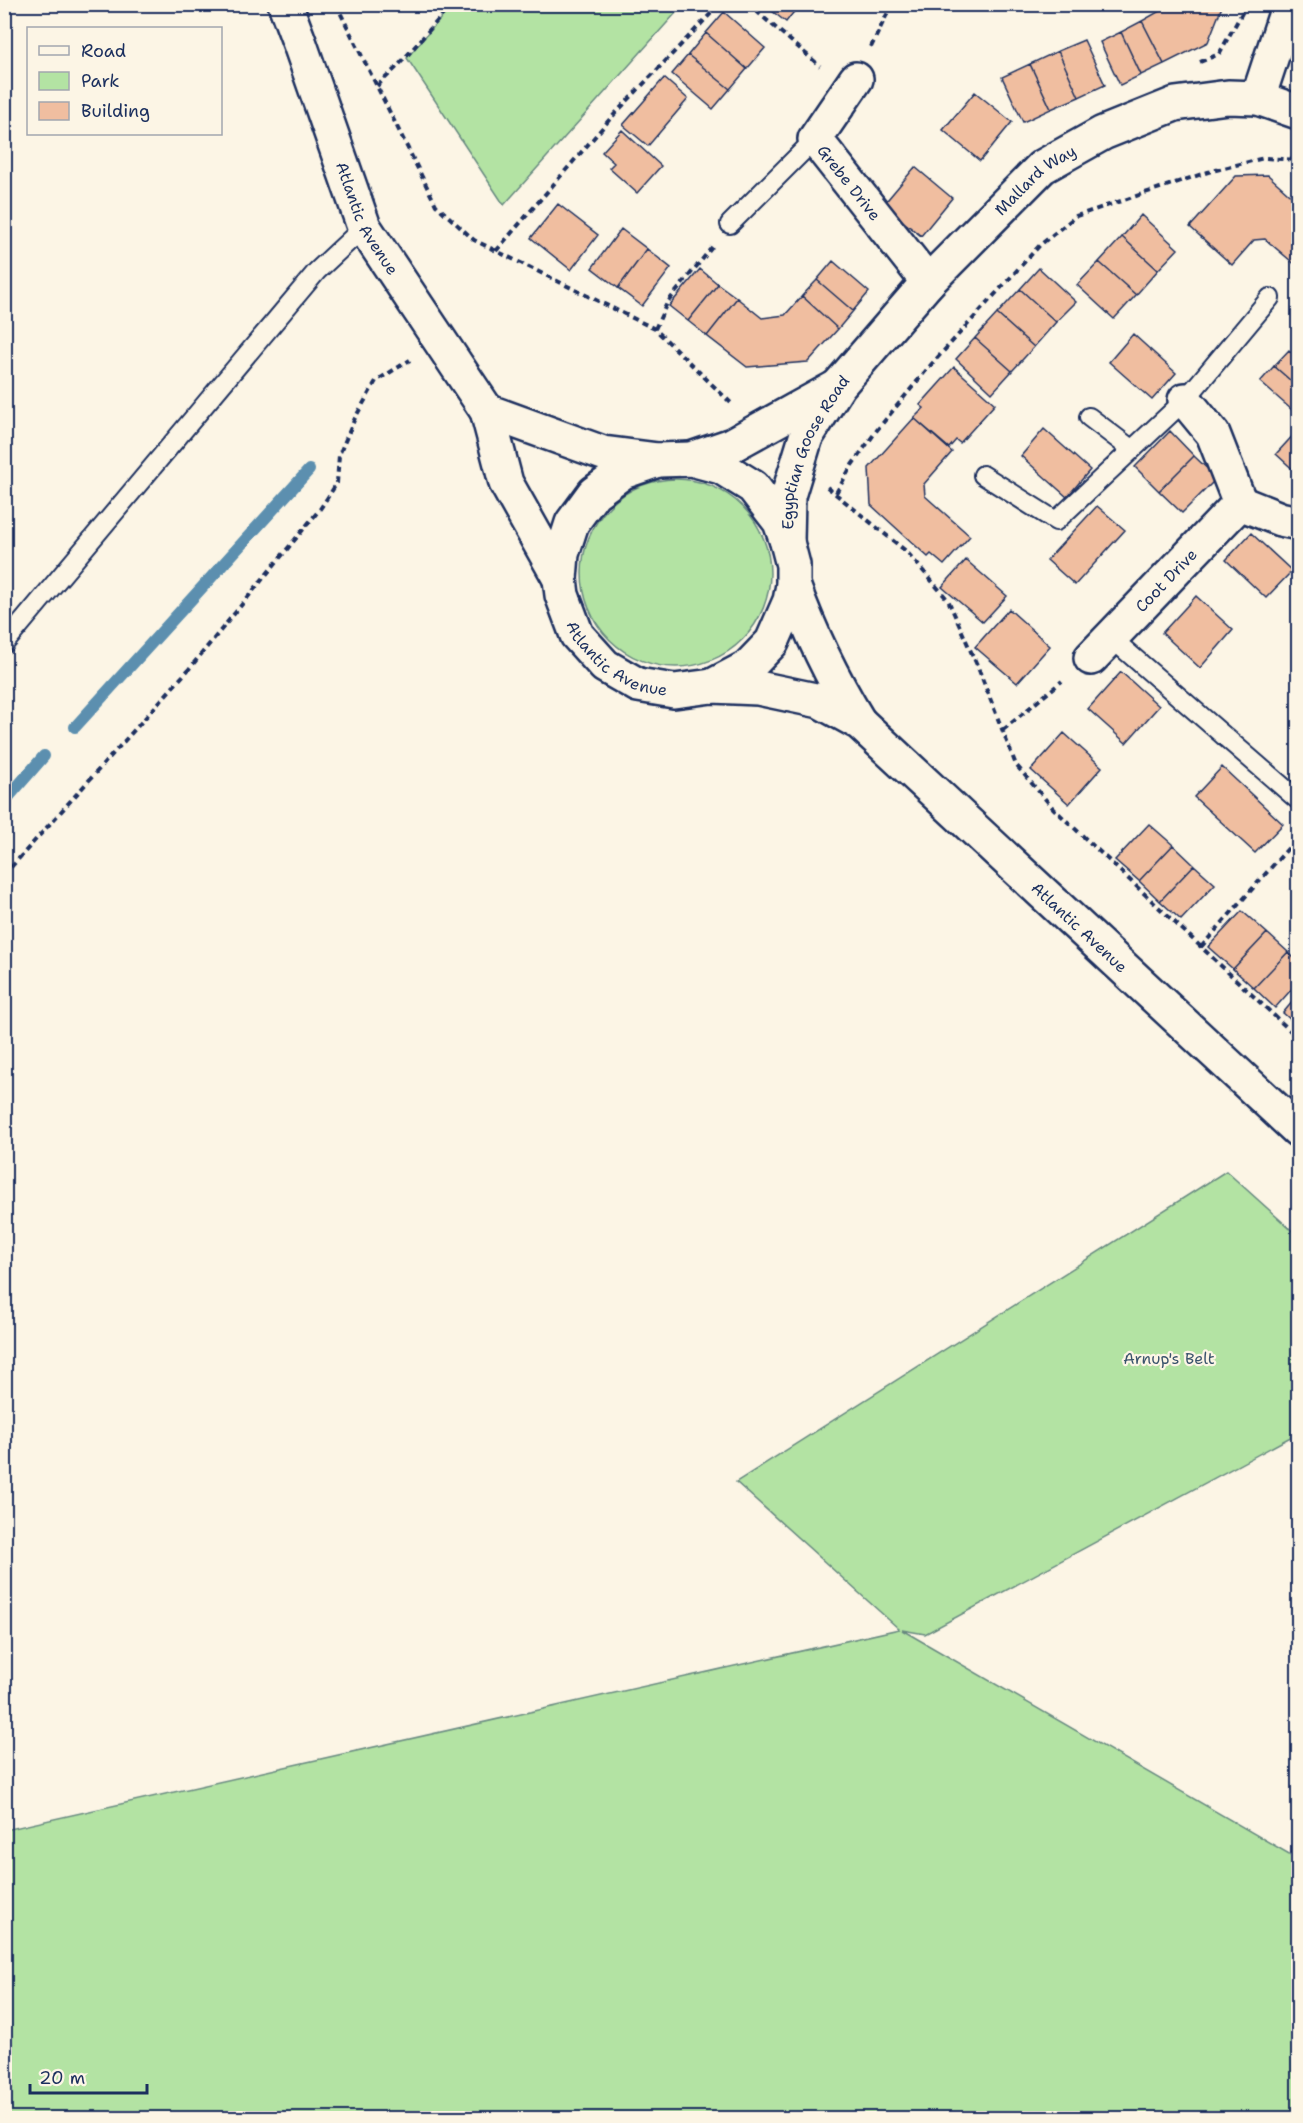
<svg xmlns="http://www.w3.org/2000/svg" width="1303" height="2123" font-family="'Shantell Sans',sans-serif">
<rect width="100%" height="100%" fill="#fcf5e5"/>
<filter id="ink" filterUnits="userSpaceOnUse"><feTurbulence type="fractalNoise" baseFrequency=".0167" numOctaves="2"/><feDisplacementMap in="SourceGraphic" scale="12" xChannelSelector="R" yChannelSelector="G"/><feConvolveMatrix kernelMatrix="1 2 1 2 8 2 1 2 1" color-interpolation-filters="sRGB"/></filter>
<g filter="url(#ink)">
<path fill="#b3e3a3" stroke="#678980" stroke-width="1.5" d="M452,5V4L683,5L504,205L407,58Z
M582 573a94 94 0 1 1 188 0a94 94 0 1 1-188 0Z
M1226,1171L1298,1236V1433L925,1634L902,1630L1298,1859V2118H5V1830L899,1629L736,1482Z"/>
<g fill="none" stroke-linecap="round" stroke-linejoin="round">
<path stroke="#5b8faf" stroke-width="12" d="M75,727L309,470
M4,802L44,756"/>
</g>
<path fill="#f0bea0" stroke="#1b2f5e" stroke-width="1.5" d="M763,4H800L786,22Z
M1172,4H1223L1208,42L1164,64L1142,21Z
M724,12L765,48L747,69L706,33Z
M1142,21L1164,64L1141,75L1121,32Z
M1121,32L1141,75L1120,85L1100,42Z
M706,33L747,69L730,89L688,55Z
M1084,40L1105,85L1079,97L1058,51Z
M1058,51L1079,97L1051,109L1030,64Z
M688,55L730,89L713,109L672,74Z
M1030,64L1051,109L1023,122L1002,77Z
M664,78L688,99L648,146L623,125Z
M975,92L1012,122L980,161L943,130Z
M622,130L661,166L637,193L609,168L614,163L602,152Z
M915,167L952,198L921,236L883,205Z
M1268,175L1298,202V267L1265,239L1254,240L1232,265L1190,227L1236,176Z
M558,204L598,235L571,270L531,238Z
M1141,215L1178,249L1158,270L1122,237Z
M621,229L647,249L618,288L592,268Z
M1122,237L1158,270L1136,295L1099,262Z
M647,249L671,268L642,306L618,288Z
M833,261L869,292L853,311L817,280Z
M1099,262L1136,295L1114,319L1077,285Z
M1039,268L1076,302L1056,322L1020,289Z
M700,269L718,284L688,321L669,306Z
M817,280L853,311L838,329L802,296Z
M718,284L737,298L707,336L688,321Z
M1020,289L1056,322L1034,347L997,314Z
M802,296L838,329L808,362L747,367L707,336L737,298L762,318L785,315Z
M997,314L1034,347L1012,371L975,338Z
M1133,334L1176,373L1152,400L1109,362Z
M975,338L1012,371L992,393L956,359Z
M1289,350L1298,358V387L1274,366Z
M1274,366L1298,387V402L1292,410L1260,382Z
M954,367L995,404L960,443L956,440L949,448L914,418L924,408L920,405Z
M914,418L952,452L924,484L925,496L970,536L944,565L931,554L928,557L871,505L869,468Z
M1044,429L1090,470L1067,497L1021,456Z
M1298,430V474L1276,454Z
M1170,431L1194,456L1159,491L1135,467Z
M1194,456L1217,478L1182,513L1159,491Z
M1097,506L1125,530L1075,585L1047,560Z
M1251,533L1292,571L1266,598L1226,560Z
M966,560L1007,596L983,622L942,587Z
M1196,596L1233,630L1200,668L1162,633Z
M1009,609L1050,646L1017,683L975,647Z
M1121,672L1159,706L1126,743L1088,709Z
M1064,733L1102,767L1069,804L1031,770Z
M1222,767L1283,824L1255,853L1194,797Z
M1149,824L1173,845L1139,881L1115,860Z
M1173,845L1194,865L1160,901L1139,881Z
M1194,865L1215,884L1181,920L1160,901Z
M1242,911L1267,933L1233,969L1208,947Z
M1267,933L1288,952L1254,988L1233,969Z
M1288,952L1298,962V982L1275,1008L1254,988Z
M1298,995V1026L1283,1013Z"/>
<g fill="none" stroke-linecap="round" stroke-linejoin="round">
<defs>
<path id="service" d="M730,224L815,139
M1089,417L1131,449
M983,475L1056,521L1185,400L1270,298
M1110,637L1298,800
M4,644L317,271L364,227"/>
<g id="minor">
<path id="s1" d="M856,79L815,139L928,282"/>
<path d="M1258,98L1289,4"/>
<path d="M1185,400L1213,434L1240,503"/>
<path d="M691,459L732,445L835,388"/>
<path id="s2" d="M787,542L788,496L806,437L839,385L928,282L1042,167L1103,133L1175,104L1228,97L1258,98L1298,112"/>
<path id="s3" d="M1091,658L1240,503L1280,519L1298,523"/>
</g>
<g id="tertiary">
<path id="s4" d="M285,4L300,44L364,227L487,411L506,483L560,579"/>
<path d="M487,411L603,453L658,460L691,459L721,467L753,487L780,522L787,542L793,565V585L790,601L772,642L748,667L712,686"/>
<path id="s5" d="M658,460L623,472L594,493L572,523L562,554L560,579L562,595L577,635L605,666L638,685L674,691L712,686L758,688L820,701L860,723L1298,1130"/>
<path d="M793,585C811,635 831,676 859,722"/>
</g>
</defs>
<use href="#service" stroke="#1b2f5e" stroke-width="22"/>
<use href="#minor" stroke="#1b2f5e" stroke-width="38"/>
<use href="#tertiary" stroke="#1b2f5e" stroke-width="38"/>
<path stroke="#1b2f5e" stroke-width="4" stroke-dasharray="6 4.5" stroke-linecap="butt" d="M336,4L436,205L474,240L655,329L732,404
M748,4L820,66
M871,47L892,4
M1200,62L1219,54L1247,4
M377,86L397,67L452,4
M496,251L610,119L720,4
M655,329L667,303L713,246
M827,487L907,552L948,600L977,665L1016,765L1053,808L1298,1038
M836,493L852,465L877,430L929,367L1040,245L1076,216L1208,172L1264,158L1298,160
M1003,730L1062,681
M4,875L189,669L320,509L337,483L339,455L355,418L376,381L410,360
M1201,947L1298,837"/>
<use href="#service" stroke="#fcf5e5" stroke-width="18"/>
<use href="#minor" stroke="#fcf5e5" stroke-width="33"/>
<use href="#tertiary" stroke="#fcf5e5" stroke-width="33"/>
</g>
</g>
<g text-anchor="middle" stroke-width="4.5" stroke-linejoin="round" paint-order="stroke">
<g font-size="16" fill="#1b2f5e" stroke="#fcf5e5">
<text dy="6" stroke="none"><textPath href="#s2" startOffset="454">Mallard Way</textPath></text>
<text dy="6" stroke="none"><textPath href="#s1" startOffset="128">Grebe Drive</textPath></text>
<text dy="6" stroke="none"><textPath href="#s4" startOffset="230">Atlantic Avenue</textPath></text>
<text dy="6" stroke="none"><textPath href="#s2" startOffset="96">Egyptian Goose Road</textPath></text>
<text dy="6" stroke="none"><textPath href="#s3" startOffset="108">Coot Drive</textPath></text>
<text dy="6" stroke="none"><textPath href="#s5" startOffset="274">Atlantic Avenue</textPath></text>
<text dy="6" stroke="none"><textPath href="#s5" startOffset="836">Atlantic Avenue</textPath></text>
</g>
<g font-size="16" fill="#39536c" stroke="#fcf5e5">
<text x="1169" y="1364">Arnup's Belt</text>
</g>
</g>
<rect width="1303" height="2123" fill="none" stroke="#fcf5e5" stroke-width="24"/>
<rect x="12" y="12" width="1279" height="2099" fill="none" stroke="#1b2f5e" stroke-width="2" filter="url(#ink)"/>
<rect x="27" y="27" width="195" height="108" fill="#fcf5e5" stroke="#a2a6af" stroke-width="1.5"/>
<rect x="39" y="46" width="30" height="9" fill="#fcf5e5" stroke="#a2a6af" stroke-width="1.5"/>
<text x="81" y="57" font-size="18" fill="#1b2f5e">Road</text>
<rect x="39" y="72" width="30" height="18" fill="#b3e3a3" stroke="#a2a6af" stroke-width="1.5"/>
<text x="81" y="87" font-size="18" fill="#1b2f5e">Park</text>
<rect x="39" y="102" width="30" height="18" fill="#f0bea0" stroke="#a2a6af" stroke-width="1.5"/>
<text x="81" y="117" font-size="18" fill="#1b2f5e">Building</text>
<path d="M30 2084v9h117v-9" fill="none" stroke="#1b2f5e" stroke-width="3"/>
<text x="39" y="2084" font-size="18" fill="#1b2f5e" stroke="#fcf5e5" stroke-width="4.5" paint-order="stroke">20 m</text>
</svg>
